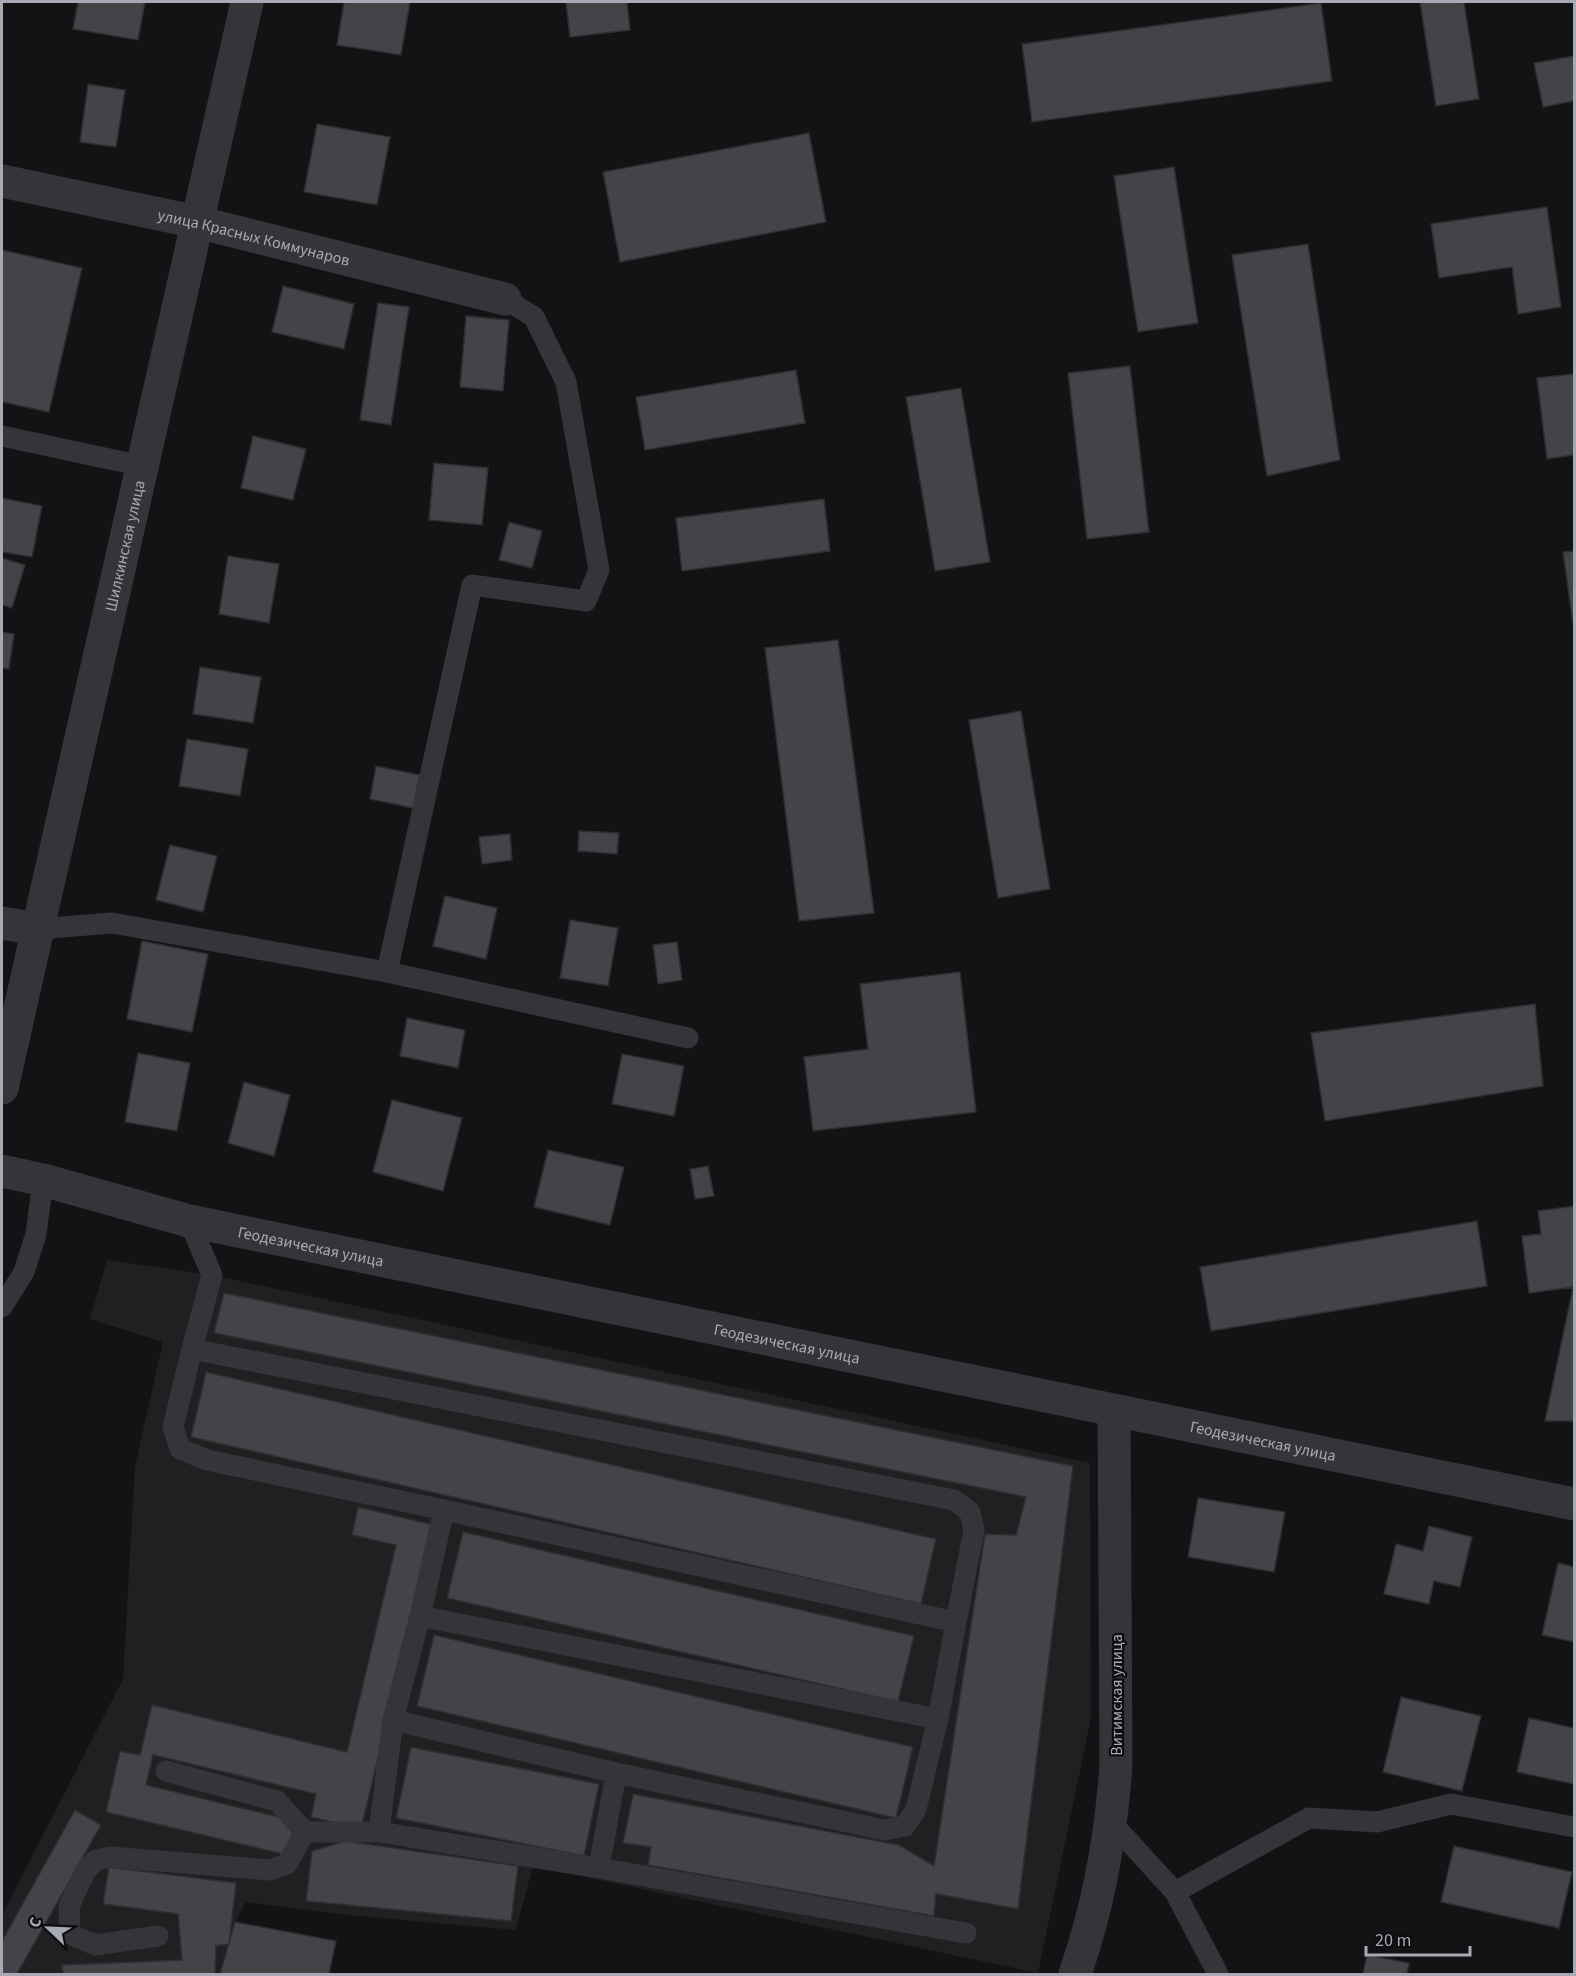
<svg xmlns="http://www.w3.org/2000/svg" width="1576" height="1976" font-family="'Source Sans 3',sans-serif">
<rect width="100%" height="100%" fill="#131315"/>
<path fill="#202022" d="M107,1260L212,1275L1090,1463L1091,1718L1038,1973L533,1866L516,1930L347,1915L246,1902L235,1922L220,1974H2V1915L123,1679L135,1466L163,1342L90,1319Z"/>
<path fill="#434348" stroke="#2e2e31" stroke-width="1.5" d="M78,2H145L138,40L73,29Z
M344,2H410L401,55L337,45Z
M566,2H627L630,30L570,37Z
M1420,2H1464L1479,99L1436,106Z
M1321,3L1332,81L1032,122L1022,44Z
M1574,56V101L1543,107L1534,63Z
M88,84L125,90L116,147L80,142Z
M317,124L390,137L377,205L304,192Z
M809,133L826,222L620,262L603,172Z
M1174,167L1198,323L1138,332L1114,176Z
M1547,207L1561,307L1518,314L1512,267L1439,278L1431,224Z
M1308,244L1340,460L1267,476L1232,255Z
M2,250L82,268L49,412L2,402Z
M283,286L354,304L344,349L272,332Z
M378,303L409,307L391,425L360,420Z
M466,316L509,320L503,391L460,387Z
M1130,366L1149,532L1087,539L1068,373Z
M796,370L805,423L645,450L636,397Z
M1574,374V455L1547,459L1537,378Z
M961,388L990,562L935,571L906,397Z
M253,436L306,449L293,500L241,488Z
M434,463L488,468L482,525L429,520Z
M2,498L42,506L32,557L2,552Z
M824,499L830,551L682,571L676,518Z
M509,522L542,531L532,568L499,560Z
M1574,551V631L1563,552Z
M228,556L279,564L269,623L219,614Z
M2,558L25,565L12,608L2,605Z
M2,632L14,634L9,669L2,668Z
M838,640L874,913L799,921L765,648Z
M200,667L261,677L253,723L193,714Z
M1021,711L1050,889L998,898L969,720Z
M187,739L248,749L240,796L179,786Z
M376,766L420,775L413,808L370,799Z
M579,831L619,833L617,854L578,851Z
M510,834L512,860L482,864L479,837Z
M170,845L217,856L203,912L156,900Z
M445,896L497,908L486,959L433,946Z
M570,920L618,928L608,986L560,978Z
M142,941L208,954L192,1032L127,1019Z
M677,942L682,980L658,984L653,945Z
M960,972L976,1112L813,1131L804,1057L868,1049L860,984Z
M1535,1004L1543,1086L1325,1121L1311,1033Z
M407,1018L465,1030L458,1068L400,1056Z
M138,1053L190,1063L177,1131L125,1122Z
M622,1054L684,1066L674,1116L612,1104Z
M244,1082L290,1095L274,1156L228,1143Z
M392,1100L462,1118L443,1191L373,1172Z
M548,1150L624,1167L610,1225L534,1207Z
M708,1166L714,1196L695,1199L690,1169Z
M1574,1206V1287L1529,1293L1522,1236L1541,1234L1538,1211Z
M1477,1221L1487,1286L1211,1331L1200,1267Z
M1573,1287H1574V1421H1545Z
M224,1293L1073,1466L1018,1909L936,1894L934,1916L648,1865L651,1847L623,1843L633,1794L899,1845L934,1866L985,1534L1016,1535L1026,1497L214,1333Z
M206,1372L936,1539L921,1604L191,1437Z
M1198,1498L1285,1512L1274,1572L1188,1557Z
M358,1507L434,1525L361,1829L311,1817L316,1794L153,1755L146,1785L295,1821L287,1855L106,1812L120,1751L140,1755L152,1705L347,1752L396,1545L352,1535Z
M1429,1526L1472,1537L1460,1587L1434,1581L1429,1604L1384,1594L1396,1544L1423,1551Z
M463,1532L914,1636L898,1702L447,1598Z
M1558,1563L1574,1567V1642L1542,1635Z
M434,1635L913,1747L896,1818L417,1706Z
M1401,1697L1481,1716L1462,1791L1383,1772Z
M1529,1718L1574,1728V1784L1517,1772Z
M411,1747L599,1784L584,1856L396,1818Z
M75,1810L101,1825L17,1974H2V1941Z
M345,1841L518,1866L511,1921L306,1901L312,1851Z
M1454,1846L1572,1872L1559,1928L1441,1902Z
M109,1867L236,1883L229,1944L216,1946L215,1974H63L62,1965L182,1960L178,1914L103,1904Z
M235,1922L336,1941L329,1974H220Z
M1367,1955L1409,1963L1407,1974H1363Z"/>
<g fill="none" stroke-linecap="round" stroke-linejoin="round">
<path stroke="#353539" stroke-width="21" d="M2,436L142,466
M38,929L112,923L387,972L688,1038
M387,972L472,585L586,601L599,570L566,382L534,317L505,299
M2,1307L24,1272L36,1234L43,1180
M192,1349L173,1427L180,1449L207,1460L444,1510
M938,1719L956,1622
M393,1720L420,1616
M166,1771L277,1801L305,1832
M616,1773L599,1868L966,1933
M1112,1823L1175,1892L1218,1974
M379,1832L599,1868
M1175,1892L1309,1818L1377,1822L1451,1804L1574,1827
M158,1936L95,1945L70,1934L69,1906L86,1870L96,1860L110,1857L270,1870L287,1864L305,1832H379L393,1720L616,1773L885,1830L905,1826L916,1809L938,1719L420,1616L444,1510L956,1622L974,1530L970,1512L954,1500L192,1349L212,1275L189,1221"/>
<g stroke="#353539" stroke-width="33">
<path id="s1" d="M2,181L197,222L505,299"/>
<path d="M2,923L38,929"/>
<path id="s2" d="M2,1088L247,2"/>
<path id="s3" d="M2,1171L43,1180L189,1221L1574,1504"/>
<path d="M1075,1974C1099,1905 1111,1838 1116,1765L1114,1411"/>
</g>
</g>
<g text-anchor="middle" stroke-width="4.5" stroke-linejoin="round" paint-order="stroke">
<g font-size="16" fill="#a7aab4" stroke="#0e0e10">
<text dy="6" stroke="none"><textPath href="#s1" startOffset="258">улица Красных Коммунаров</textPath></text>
<text dy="6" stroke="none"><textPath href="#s2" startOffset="556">Шилкинская улица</textPath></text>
<text dy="6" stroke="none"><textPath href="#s3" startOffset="318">Геодезическая улица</textPath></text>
<text dy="6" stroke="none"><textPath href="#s3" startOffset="804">Геодезическая улица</textPath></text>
<text dy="6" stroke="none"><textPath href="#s3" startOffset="1290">Геодезическая улица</textPath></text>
<text transform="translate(1116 1695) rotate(-90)" y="6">Витимская улица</text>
</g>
</g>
<rect width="1576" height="1976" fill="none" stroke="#a7aab4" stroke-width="6"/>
<g transform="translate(48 1928) rotate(293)" stroke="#0e0e10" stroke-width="4.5" paint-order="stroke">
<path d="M0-4.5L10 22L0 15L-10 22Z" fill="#a7aab4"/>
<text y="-9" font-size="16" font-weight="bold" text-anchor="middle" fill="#a7aab4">С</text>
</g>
<path d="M1366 1946v9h104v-9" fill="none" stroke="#a7aab4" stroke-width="3"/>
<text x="1375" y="1946" font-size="18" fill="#a7aab4" stroke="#0e0e10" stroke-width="4.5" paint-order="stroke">20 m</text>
</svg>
